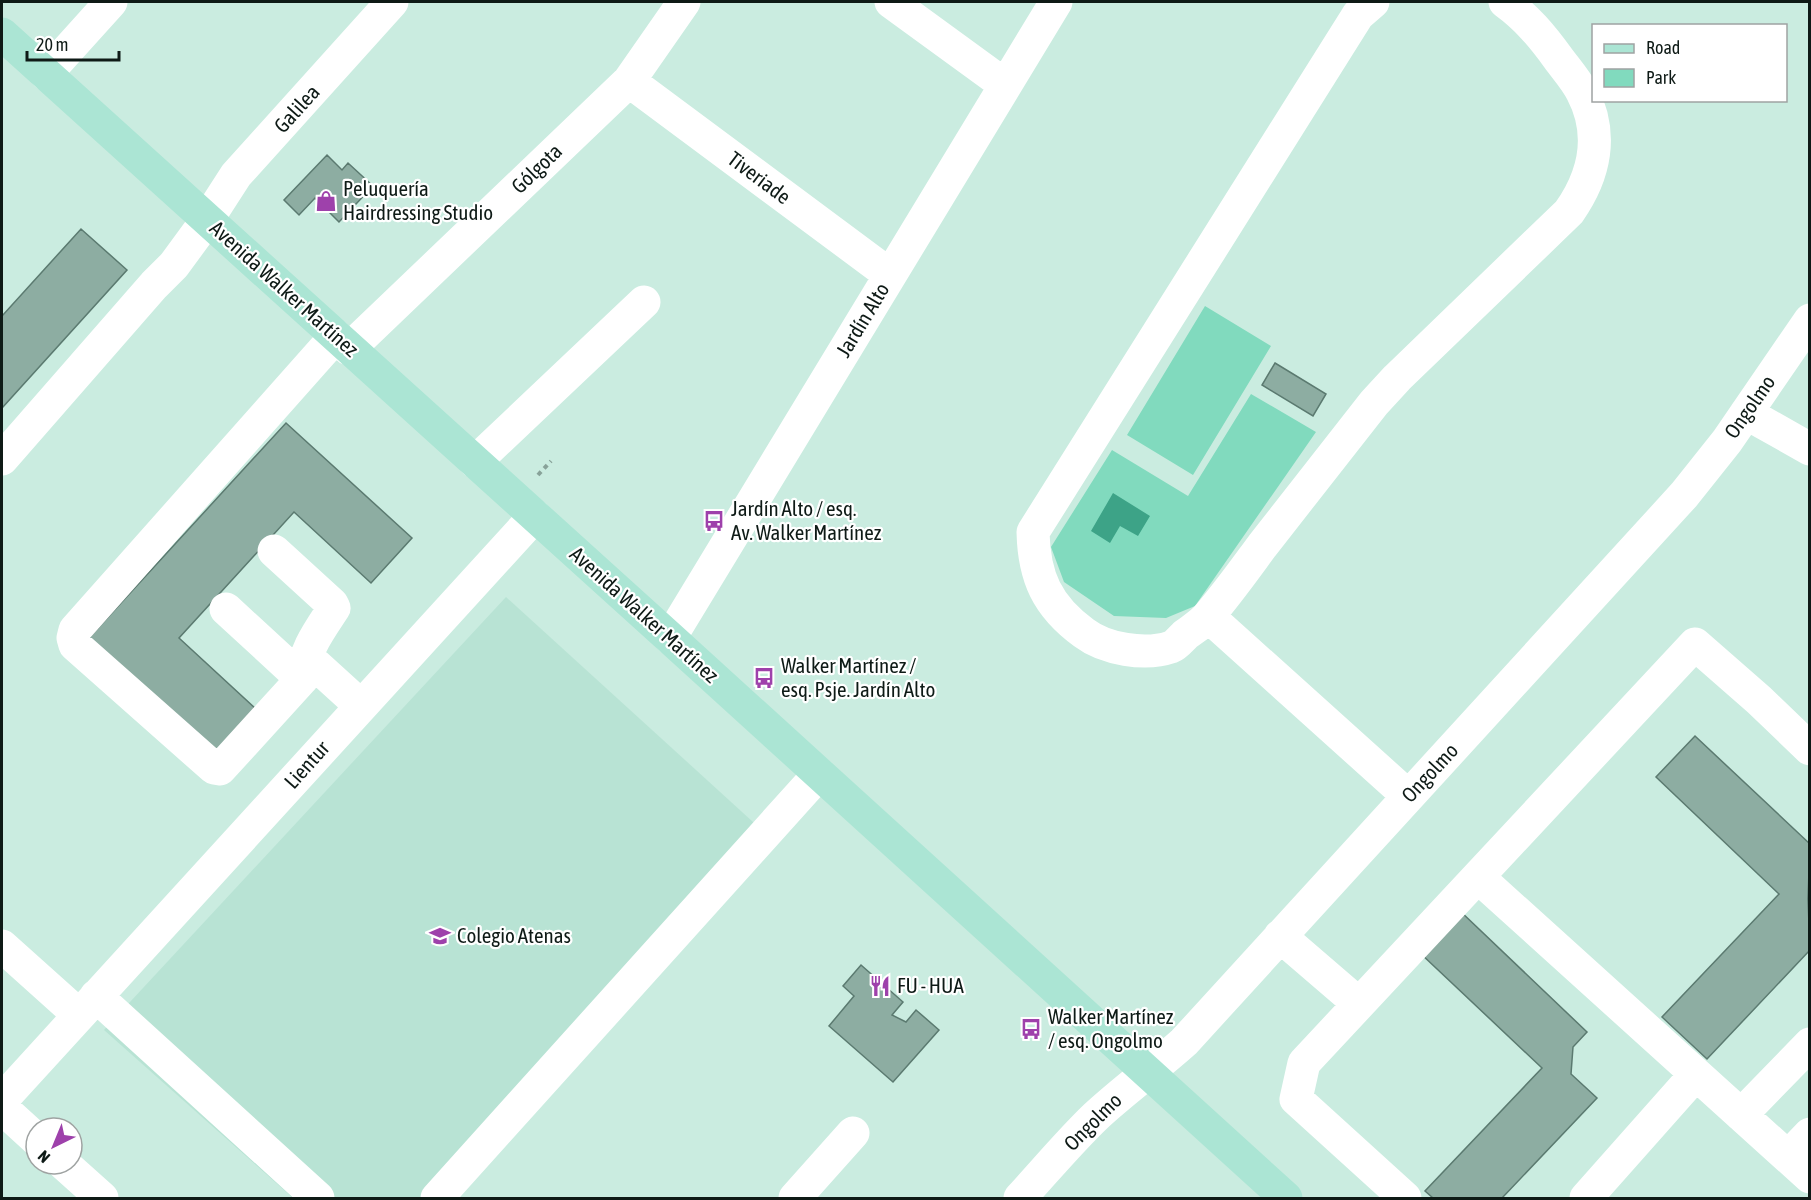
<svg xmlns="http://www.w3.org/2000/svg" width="1811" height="1200" font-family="'Asap Condensed',sans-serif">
<rect width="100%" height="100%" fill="#caece0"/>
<path fill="#b8e3d4" d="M506,597L774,841L451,1198H293L104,1030Z"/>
<path fill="#81dabe" d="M1205,306L1271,346L1193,475L1127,435Z
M1251,394L1316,432L1195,606L1166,618L1114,616L1064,582L1051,547L1112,450L1188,496Z"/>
<path fill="#3da387" d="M1113,493L1150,516L1138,536L1120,526L1110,543L1091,531Z"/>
<path fill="#8dada2" stroke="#5b7a70" stroke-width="1.5" d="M327,155L342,170L348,163L373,186L339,222L315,198L299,215L284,200Z
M81,229L127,270L2,408V316Z
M1275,363L1326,394L1313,416L1262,385Z
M286,423L412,538L371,583L294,512L179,638L257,710L214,756L87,640Z
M1695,736L1810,844L1808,899L1810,950L1707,1059L1662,1017L1779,894L1656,777Z
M1459,910L1587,1032L1573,1047L1571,1074L1597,1098L1502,1198H1433L1425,1191L1542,1068L1419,952Z
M861,965L903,1002L892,1015L906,1022L916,1010L939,1030L893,1082L829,1026L854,996L843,986Z"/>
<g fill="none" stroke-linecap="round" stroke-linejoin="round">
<path stroke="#88a299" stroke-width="4" stroke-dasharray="4.5 4.5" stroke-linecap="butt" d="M538,475L551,461"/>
<path stroke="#fff" stroke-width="33" d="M891,2L1005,85
M1373,2L1358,15L1033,532C1034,577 1047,606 1084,633C1105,649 1145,656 1171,647C1176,645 1181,639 1185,635C1193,629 1203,623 1209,615C1228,593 1245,569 1262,546C1299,499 1336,451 1374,403L1397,378L1569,212C1595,175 1604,134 1582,92C1576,80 1566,69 1558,58C1542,36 1527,18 1505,2
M46,74L111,2
M629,81L890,275
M349,349L629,81L684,2
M1746,413L1810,449
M2,459L154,285L174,265L207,220L236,175L392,2
M475,462L644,302
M274,551L332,604L334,608C319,631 304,650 302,679L220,769L214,768L75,645L73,638L75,630L336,336
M226,609L302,679
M1208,616L1408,796
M670,638L1056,2
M306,656L361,706
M1478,877L1810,1177
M1280,936L1359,1004
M2,946L79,1015
M96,996L318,1198
M2,1100L535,516
M2,1108L36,1139
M1741,1115L1810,1044
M1788,1157L1810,1134
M64,1164L102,1198
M437,1198L819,774
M795,1198L853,1133
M1020,1198C1045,1171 1069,1142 1095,1117C1124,1090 1155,1068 1184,1042L1684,495L1727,441L1810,320
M1405,1198L1296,1099L1304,1063L1695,644L1759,700L1810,749
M1586,1198L1696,1074"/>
<path stroke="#abe5d4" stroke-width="33" d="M2,34L670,638L1286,1198"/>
</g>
<defs>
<symbol id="shop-bare" viewBox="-9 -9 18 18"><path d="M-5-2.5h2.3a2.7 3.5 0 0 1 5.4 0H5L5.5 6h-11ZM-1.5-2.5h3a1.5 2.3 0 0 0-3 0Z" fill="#9e41ab" stroke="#fff" stroke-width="2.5" paint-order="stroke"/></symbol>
<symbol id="bus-bare" viewBox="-9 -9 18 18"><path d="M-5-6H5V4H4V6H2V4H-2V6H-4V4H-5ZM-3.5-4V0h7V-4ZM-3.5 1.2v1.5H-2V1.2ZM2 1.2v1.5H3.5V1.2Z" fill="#9e41ab" stroke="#fff" stroke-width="2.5" paint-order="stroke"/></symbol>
<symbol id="school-bare" viewBox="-9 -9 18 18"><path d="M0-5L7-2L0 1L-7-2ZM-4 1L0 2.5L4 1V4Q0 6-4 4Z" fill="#9e41ab" stroke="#fff" stroke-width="2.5" paint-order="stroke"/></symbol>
<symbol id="restaurant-bare" viewBox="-9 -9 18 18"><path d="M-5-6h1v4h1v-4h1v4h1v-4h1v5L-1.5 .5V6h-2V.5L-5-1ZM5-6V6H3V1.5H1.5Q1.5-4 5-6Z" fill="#9e41ab" stroke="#fff" stroke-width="2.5" paint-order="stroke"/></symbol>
</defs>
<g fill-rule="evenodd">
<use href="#shop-bare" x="311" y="186" width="30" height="30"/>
<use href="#bus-bare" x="699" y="506" width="30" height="30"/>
<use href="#bus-bare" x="749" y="663" width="30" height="30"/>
<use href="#school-bare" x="425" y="921" width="30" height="30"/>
<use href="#restaurant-bare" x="865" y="971" width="30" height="30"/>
<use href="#bus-bare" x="1016" y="1014" width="30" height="30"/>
</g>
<g text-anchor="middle" stroke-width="4.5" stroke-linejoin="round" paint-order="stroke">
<g font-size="21" fill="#0e1a16" stroke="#fff">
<text transform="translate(297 109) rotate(-48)" y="7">Galilea</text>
<text transform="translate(537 169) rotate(-44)" y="7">Gólgota</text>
<text transform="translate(759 178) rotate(37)" y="7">Tiveriade</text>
<text transform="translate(284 289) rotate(42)" y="7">Avenida Walker Martínez</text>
<text transform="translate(863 320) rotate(-59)" y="7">Jardín Alto</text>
<text transform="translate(1750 407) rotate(-55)" y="7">Ongolmo</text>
<text transform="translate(644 615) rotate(42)" y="7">Avenida Walker Martínez</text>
<text transform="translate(307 765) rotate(-48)" y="7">Lientur</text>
<text transform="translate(1430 773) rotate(-47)" y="7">Ongolmo</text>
<text transform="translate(1093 1122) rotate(-45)" y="7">Ongolmo</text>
</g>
<g font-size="21" fill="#0e1a16" stroke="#fff" text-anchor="start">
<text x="343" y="196">Peluquería<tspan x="343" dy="24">Hairdressing Studio</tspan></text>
<text x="731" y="516">Jardín Alto / esq.<tspan x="731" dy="24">Av. Walker Martínez</tspan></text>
<text x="781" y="673">Walker Martínez /<tspan x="781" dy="24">esq. Psje. Jardín Alto</tspan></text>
<text x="457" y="943">Colegio Atenas</text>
<text x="897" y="993">FU - HUA</text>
<text x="1048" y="1024">Walker Martínez<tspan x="1048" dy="24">/ esq. Ongolmo</tspan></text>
</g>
</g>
<rect width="1811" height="1200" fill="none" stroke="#0e1a16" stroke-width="6"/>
<rect x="1592" y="24" width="195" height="78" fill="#ffffff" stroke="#9fa3a2" stroke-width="1.5"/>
<rect x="1604" y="44" width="30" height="9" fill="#abe5d4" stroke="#9fa3a2" stroke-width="1.5"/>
<text x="1646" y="54" font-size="18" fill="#0e1a16">Road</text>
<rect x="1604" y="69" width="30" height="18" fill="#81dabe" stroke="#9fa3a2" stroke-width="1.5"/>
<text x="1646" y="84" font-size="18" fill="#0e1a16">Park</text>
<g transform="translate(54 1146) rotate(223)"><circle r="28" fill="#ffffff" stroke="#9fa3a2" stroke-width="1.5"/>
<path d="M0-4.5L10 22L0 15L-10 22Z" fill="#9e41ab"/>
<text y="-9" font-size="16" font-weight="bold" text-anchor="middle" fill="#0e1a16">N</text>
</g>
<path d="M27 51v9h92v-9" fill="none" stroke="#0e1a16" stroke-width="3"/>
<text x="36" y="51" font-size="18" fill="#0e1a16" stroke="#ffffff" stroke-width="4.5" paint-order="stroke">20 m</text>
</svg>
